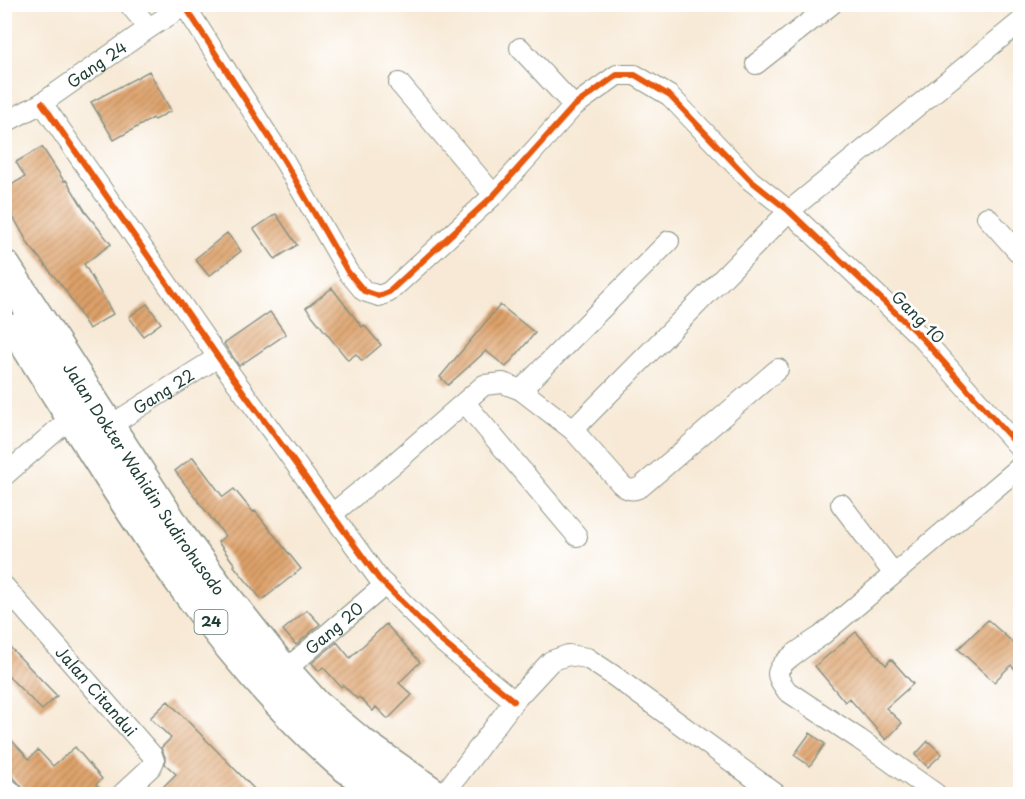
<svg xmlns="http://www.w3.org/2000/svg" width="1025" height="799" font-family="'Playpen Sans',sans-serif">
<defs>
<pattern id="building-hatch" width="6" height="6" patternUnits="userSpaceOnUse" patternTransform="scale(1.5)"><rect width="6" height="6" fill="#dea169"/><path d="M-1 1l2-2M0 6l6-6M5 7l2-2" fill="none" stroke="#b38457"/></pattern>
</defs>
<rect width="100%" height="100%" fill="#fff"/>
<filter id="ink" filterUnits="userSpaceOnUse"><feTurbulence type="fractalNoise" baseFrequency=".0167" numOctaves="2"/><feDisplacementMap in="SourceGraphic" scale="12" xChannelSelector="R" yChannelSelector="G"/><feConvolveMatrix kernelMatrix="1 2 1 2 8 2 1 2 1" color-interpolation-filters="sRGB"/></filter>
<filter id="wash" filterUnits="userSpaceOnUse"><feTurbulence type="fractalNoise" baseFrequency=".008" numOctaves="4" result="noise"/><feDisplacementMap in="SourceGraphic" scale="24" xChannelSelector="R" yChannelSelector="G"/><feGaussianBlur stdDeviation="1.35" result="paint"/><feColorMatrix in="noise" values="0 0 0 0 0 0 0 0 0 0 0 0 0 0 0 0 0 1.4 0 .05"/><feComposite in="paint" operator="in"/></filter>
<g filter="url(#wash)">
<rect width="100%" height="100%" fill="#f7e9d5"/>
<g id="blocks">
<path fill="url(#building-hatch)" d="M149,71L171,111L154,120L153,118L114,140L91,102Z
M42,147L64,181L66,180L87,214L111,244L84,264L113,314L89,329L66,291L29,245L4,200V189L25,177L16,162Z
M276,214L297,245L275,259L254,229Z
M227,233L241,251L209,276L195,259Z
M332,288L362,327L364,325L381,345L362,361L356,354L348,360L306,308Z
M147,304L161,323L143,336L129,317Z
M500,305L535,333L506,367L486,351L448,385L440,377Z
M270,312L286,334L239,366L224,344Z
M193,457L223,497L234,489L253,512L255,511L301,569L262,600L234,566L235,565L218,542L225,536L175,471Z
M307,610L320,624L296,645L283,630Z
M988,620L1020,649V675L1011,665L994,682L958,649Z
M386,624L420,662L399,683L412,695L388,719L376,707L373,711L359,697L357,699L343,685L341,687L323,667L319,671L312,663L337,642L350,658Z
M856,632L886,665L891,659L913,684L886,708L902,723L886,740L849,698L845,702L815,666Z
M4,641L57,696L42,710L4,672Z
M168,701L221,755L260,795H155L176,774L165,764V757L161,748L171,738L150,718Z
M4,732L29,759L38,750L53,766L75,747L102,779L96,784L105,795H25L21,786L12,776L4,773Z
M810,733L825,744L810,766L794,755Z
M928,741L942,754L928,767L915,755Z"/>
</g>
</g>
<g filter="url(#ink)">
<use href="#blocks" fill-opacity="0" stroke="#8b9384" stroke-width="1.5"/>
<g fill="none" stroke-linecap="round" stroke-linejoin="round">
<defs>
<g id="street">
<path d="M129,4L149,28"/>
<path d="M185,6L285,162L348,272L364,291L379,296L389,292L494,195L574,106L617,75H635L670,96L750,180L789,211L922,338L1020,448"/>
<path d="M520,48L574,106"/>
<path d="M756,64L832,4"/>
<path d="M399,83L494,195"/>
<path d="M42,103L218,357L379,579L440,640L514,701"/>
<path id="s1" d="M4,123L42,103L149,28L187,4"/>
<path d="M987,217L1020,254"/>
<path d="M521,390L669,241"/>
<path d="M465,403L577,536"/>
<path id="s2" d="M108,427L218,357"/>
<path d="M573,430L789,211L1020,22"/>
<path d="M4,476L73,416"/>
<path d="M841,504L894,574"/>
<path d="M332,514L396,462L484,385L503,383L521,390L573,430L621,484C628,491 634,491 642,486L778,369"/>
<path id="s3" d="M4,586L152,755L154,761L151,767L122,794"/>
<path id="s4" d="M284,671L385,585"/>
<path d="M4,785L13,794"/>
<path d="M444,794L514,701L551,661L568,655L587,658L614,676L776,794"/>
<path d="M936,794L859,739L787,691C784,686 778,680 778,674C778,662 811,643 821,636L1020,467"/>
</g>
<g id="highway">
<path id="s5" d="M4,267L181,539L220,592L273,659L315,706L358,742L432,794"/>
<path d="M18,330C114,480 204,640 339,760C354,773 372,783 387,794"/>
</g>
</defs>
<use href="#street" stroke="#8b9384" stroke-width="22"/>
<use href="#highway" stroke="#8b9384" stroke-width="36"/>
<use href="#street" stroke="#fff" stroke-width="20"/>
<use href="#highway" stroke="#fff" stroke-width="33"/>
<defs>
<path id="cycleway" d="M185,6L285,162L348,272L364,291L379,296L389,292L494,195L574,106L617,75H635L670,96L750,180L789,211L922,338L1020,448
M42,103L218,357L379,579L440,640L514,701"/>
</defs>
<use href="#cycleway" stroke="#fff" stroke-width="10"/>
<use href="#cycleway" stroke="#e8590c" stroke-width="6"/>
</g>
</g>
<g text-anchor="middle" stroke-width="5" stroke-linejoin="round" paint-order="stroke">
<rect fill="#fff" stroke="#627771" stroke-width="1.5" x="194.5" y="610" width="33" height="24" rx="4.5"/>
<g font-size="15" font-weight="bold" fill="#1f3d34">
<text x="211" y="627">24</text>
</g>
<g font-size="16" fill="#1f3d34" stroke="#fff">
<text dy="6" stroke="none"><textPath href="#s1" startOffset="110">Gang 24</textPath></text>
<text transform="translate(918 317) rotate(45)" y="6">Gang 10</text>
<text dy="6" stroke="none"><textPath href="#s2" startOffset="66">Gang 22</textPath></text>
<text dy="6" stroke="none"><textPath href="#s5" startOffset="254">Jalan Dokter Wahidin Sudirohusodo</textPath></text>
<text dy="6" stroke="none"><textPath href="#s4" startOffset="66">Gang 20</textPath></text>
<text dy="6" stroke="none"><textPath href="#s3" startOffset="140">Jalan Citandui</textPath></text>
</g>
</g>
<rect width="1025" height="799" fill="none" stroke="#fff" stroke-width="24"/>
</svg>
